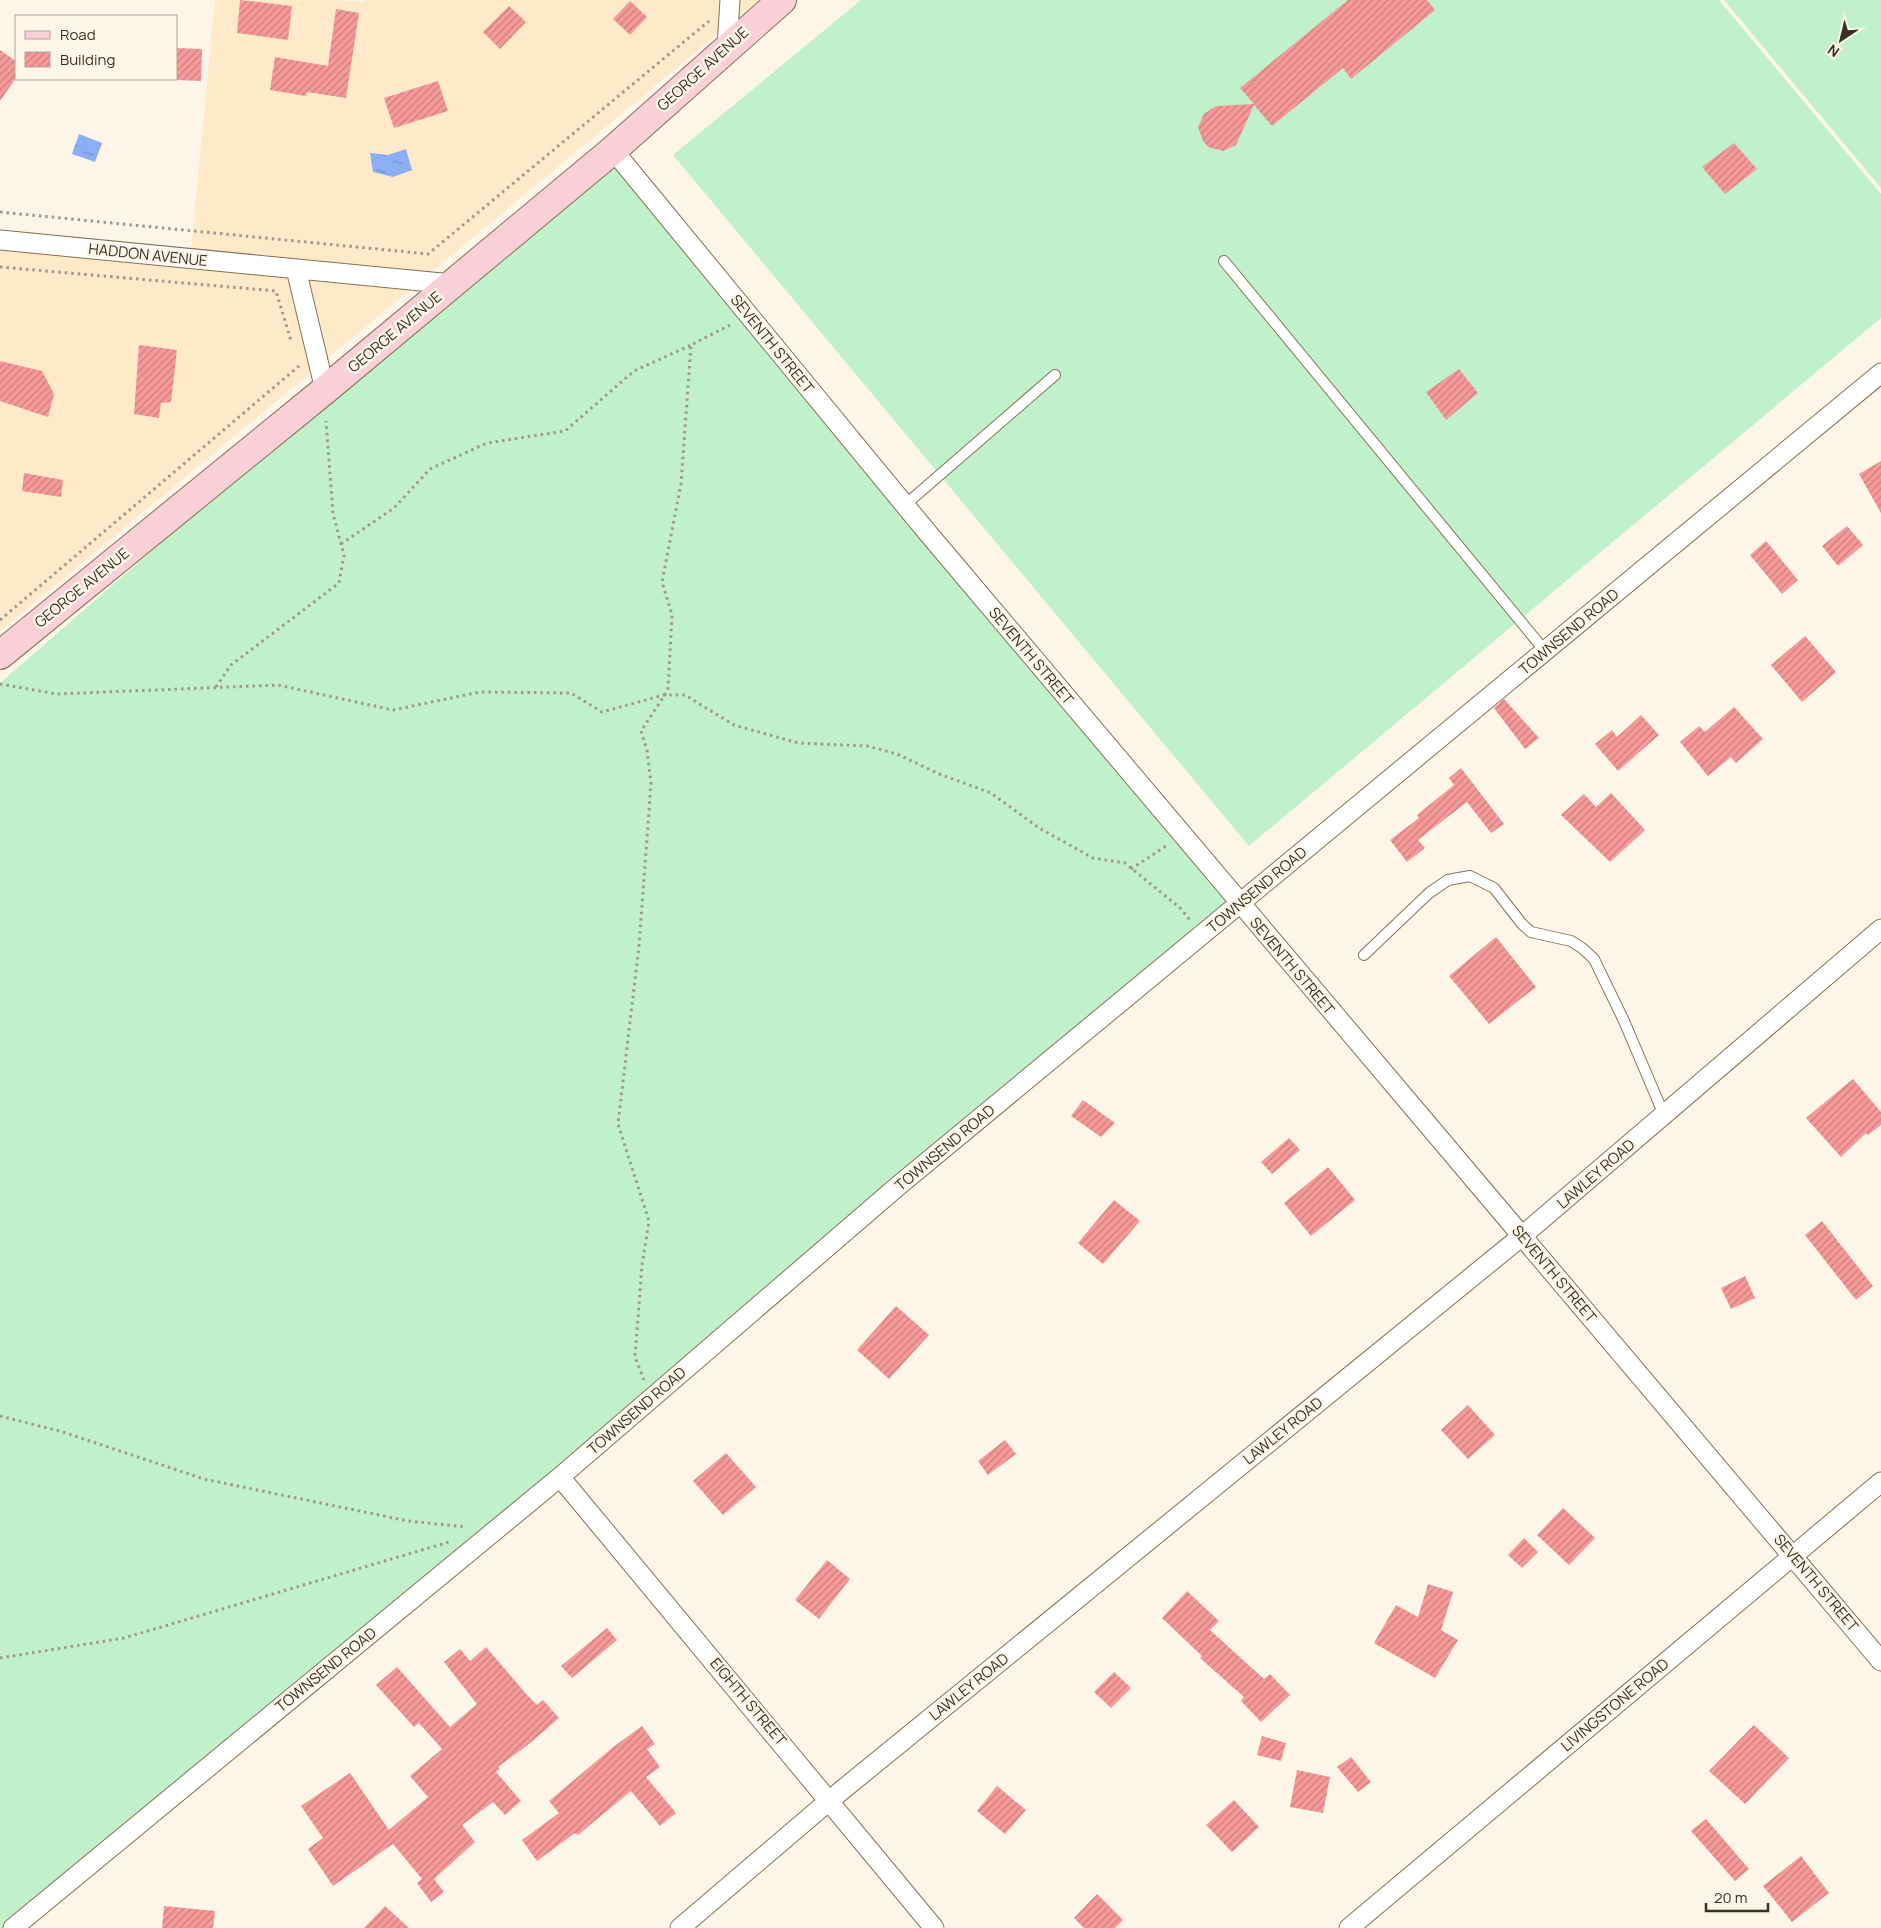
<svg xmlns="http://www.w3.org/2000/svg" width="1881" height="1928" font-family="Manrope,sans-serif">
<defs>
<pattern id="water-ripples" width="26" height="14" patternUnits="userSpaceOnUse" patternTransform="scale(1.25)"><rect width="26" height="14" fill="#8caef5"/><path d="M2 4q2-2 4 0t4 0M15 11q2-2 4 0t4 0" fill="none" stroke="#738ec6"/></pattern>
<pattern id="building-hatch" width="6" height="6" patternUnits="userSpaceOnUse" patternTransform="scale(1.25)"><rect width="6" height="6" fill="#f59a99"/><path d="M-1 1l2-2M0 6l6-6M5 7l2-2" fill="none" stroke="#c77e7c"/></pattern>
</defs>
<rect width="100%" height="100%" fill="#fdf5e7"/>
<path fill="#fee9c9" d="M215,0H340L361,2L367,0H758L0,631V242L190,261Z"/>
<path fill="#c1f1cb" d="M861,0H1719L1881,194V318L1249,846L673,155Z
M1724,0H1881V188Z
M613,150L1240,904L4,1928H0V683Z"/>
<path fill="url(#water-ripples)" d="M79,134L102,143L95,162L72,154Z
M406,149L412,170L393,177L373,172L370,153L388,155Z"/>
<path fill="url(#building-hatch)" d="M240,0L292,6L288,40L237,33Z
M1348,0H1427L1435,10L1351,79L1343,68L1272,126L1254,105L1236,145L1223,151L1208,147L1203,141L1198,127L1204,114L1216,106L1254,104L1240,88Z
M630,1L647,17L630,35L613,19Z
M509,6L526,22L500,49L483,32Z
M336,9L359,13L346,98L307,92L306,96L270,90L275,57L328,66Z
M177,48L202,49L201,81L177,80Z
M0,50L16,61V78L0,101Z
M438,81L448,111L394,128L384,98Z
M1734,143L1757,169L1725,194L1702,167Z
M139,345L177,350L171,402L161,403L159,418L134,414Z
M0,361L42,371L54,394L48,417L0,401Z
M1459,369L1478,393L1446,420L1426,392Z
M1881,461V513L1859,474Z
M24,473L63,480L61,497L22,491Z
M1847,526L1863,545L1838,566L1822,546Z
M1766,541L1798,580L1782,594L1750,555Z
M1805,636L1836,672L1802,702L1771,665Z
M1504,699L1539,738L1525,749L1494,708Z
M1734,707L1763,739L1736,763L1731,757L1708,776L1680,742L1699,726L1705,732Z
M1641,715L1659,735L1618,771L1595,744L1612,730L1617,737Z
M1461,768L1504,824L1491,833L1467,802L1418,840L1425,848L1407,862L1390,840L1419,818L1417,815L1454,785L1449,778Z
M1611,793L1645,830L1610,862L1561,815L1584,794L1596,807Z
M1496,937L1536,987L1489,1024L1449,976Z
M1853,1079L1881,1112V1125L1868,1135L1866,1133L1841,1157L1806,1118Z
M1083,1100L1115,1123L1101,1137L1071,1116Z
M1289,1138L1300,1150L1272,1174L1261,1162Z
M1328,1167L1355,1200L1311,1236L1284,1203Z
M1114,1200L1140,1221L1103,1264L1078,1243Z
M1822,1221L1873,1286L1856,1300L1805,1235Z
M1745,1276L1755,1298L1731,1309L1721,1288Z
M896,1306L929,1335L889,1379L857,1350Z
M1468,1405L1495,1435L1468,1459L1441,1430Z
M1005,1440L1016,1454L988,1475L978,1461Z
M726,1453L756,1487L723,1515L693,1481Z
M1563,1508L1595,1538L1569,1565L1537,1535Z
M1524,1538L1538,1552L1522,1568L1508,1555Z
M827,1560L850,1579L819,1619L795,1600Z
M1428,1584L1453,1592L1441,1630L1458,1640L1435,1678L1374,1643L1396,1605L1418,1617Z
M1187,1591L1219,1621L1210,1630L1264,1679L1270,1674L1290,1695L1261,1722L1241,1701L1244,1697L1200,1658L1202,1656L1162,1618Z
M607,1628L617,1640L572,1678L561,1666Z
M486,1647L527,1695L537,1705L543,1700L559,1718L529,1744L498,1767L500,1769L496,1772L521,1801L505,1815L493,1802L462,1825L475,1842L434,1879L444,1892L431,1902L417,1883L422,1879L393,1844L333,1886L308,1849L323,1838L301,1806L350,1773L389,1830L428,1797L410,1776L442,1749L419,1723L414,1727L376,1685L397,1667L450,1727L477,1704L444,1662L460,1649L470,1661Z
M1114,1672L1131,1688L1111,1708L1094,1692Z
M1754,1725L1789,1758L1745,1804L1709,1771Z
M642,1726L655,1744L647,1749L660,1767L646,1777L676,1813L660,1826L631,1791L578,1835L575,1833L537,1861L522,1840L559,1813L549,1801L612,1748Z
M1262,1736L1286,1743L1281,1761L1257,1755Z
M1351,1757L1371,1782L1358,1792L1337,1767Z
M1297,1770L1330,1777L1323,1813L1290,1807Z
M997,1786L1026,1810L1005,1834L977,1811Z
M1234,1800L1259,1827L1232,1852L1206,1825Z
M1706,1819L1749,1869L1735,1881L1691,1831Z
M1801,1856L1829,1893L1792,1922L1763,1886Z
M1097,1894L1123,1920L1115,1928H1084L1074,1918Z
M164,1906L215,1911L213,1928H162Z
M385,1906L409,1928H364Z"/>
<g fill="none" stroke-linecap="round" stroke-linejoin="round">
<defs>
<path id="lane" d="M1224,261L1545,651
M905,505L1055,375
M1364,955L1429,893L1448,880L1470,876L1494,888L1522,924L1531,932L1571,941L1582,948L1594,959L1624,1021L1664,1115"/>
<path id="street" d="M727,47L730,0
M613,150L927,532L1881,1661
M0,240L452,284
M296,269L325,390
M560,1477L934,1928
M13,1928L560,1477L898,1186L1881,373
M680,1928L830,1800L1522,1236L1881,929
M1349,1928L1881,1482"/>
<path id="secondary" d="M0,655L325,390L613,150L782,0"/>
</defs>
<use href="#lane" stroke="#847153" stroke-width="12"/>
<use href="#street" stroke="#847153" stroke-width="21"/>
<use href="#secondary" stroke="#847153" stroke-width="30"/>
<path stroke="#9f9789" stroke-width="3" stroke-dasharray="2.5 4" stroke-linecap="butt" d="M0,212L428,254L709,21
M0,267L276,291L291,341
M341,544L394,508L430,469L487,443L565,431L634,371L691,345
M0,620L299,366
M0,684L57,694L278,685L393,710L480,692L571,693L602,712L664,695H685L734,725L798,743L867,746L897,754L939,774L991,793L1039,828L1093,858L1125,863L1180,908L1190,920
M216,687L231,665L339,583L344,555L333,514L326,421
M1131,869L1166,846
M644,1380L635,1357L642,1265L649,1221L618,1124L639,946L651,784L647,750L641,731L668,690L672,615L662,582L681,484L691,345L732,324
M0,1416L63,1432L204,1479L408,1521L467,1527
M0,1658L124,1638L449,1542"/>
<use href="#lane" stroke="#fff" stroke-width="10"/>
<use href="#street" stroke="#fff" stroke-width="19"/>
<use href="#secondary" stroke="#f9d0d8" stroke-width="28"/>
</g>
<g text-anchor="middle" stroke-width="5" stroke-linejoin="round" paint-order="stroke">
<g font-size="15" fill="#383023" stroke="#fdf5e7">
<text transform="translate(703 69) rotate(-42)" y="5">GEORGE AVENUE</text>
<text transform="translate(148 255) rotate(6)" y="5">HADDON AVENUE</text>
<text transform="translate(395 332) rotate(-40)" y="5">GEORGE AVENUE</text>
<text transform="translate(772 344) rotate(51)" y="5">SEVENTH STREET</text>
<text transform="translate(82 588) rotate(-39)" y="5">GEORGE AVENUE</text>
<text transform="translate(1569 632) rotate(-40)" y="5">TOWNSEND ROAD</text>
<text transform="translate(1031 656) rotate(50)" y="5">SEVENTH STREET</text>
<text transform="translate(1257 890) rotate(-40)" y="5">TOWNSEND ROAD</text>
<text transform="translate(1292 966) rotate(50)" y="5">SEVENTH STREET</text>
<text transform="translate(945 1148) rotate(-40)" y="5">TOWNSEND ROAD</text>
<text transform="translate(1596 1174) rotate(-41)" y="5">LAWLEY ROAD</text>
<text transform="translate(1554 1274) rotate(50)" y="5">SEVENTH STREET</text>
<text transform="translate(637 1411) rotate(-41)" y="5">TOWNSEND ROAD</text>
<text transform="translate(1283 1431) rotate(-39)" y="5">LAWLEY ROAD</text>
<text transform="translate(1816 1583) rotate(50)" y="5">SEVENTH STREET</text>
<text transform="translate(326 1670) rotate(-39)" y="5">TOWNSEND ROAD</text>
<text transform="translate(969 1687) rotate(-39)" y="5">LAWLEY ROAD</text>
<text transform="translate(748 1702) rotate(50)" y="5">EIGHTH STREET</text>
<text transform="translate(1615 1705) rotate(-40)" y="5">LIVINGSTONE ROAD</text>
</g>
</g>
<rect x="15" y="15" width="162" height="65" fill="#fdf5e7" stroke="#aea699"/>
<rect x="25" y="31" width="25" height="8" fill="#f9d0d8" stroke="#aea699"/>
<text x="60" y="40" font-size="15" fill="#383023">Road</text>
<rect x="25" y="52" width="25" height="15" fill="url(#building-hatch)" stroke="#aea699"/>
<text x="60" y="65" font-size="15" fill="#383023">Building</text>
<g transform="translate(1841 40) rotate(215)" stroke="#fdf5e7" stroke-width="4" paint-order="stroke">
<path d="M0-4L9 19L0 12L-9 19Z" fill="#383023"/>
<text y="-8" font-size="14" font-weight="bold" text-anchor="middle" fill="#383023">N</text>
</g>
<path d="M1706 1903v8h62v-8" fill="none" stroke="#383023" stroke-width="2.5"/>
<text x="1714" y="1903" font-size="15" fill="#383023" stroke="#fdf5e7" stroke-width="4" paint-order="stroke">20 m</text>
</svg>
